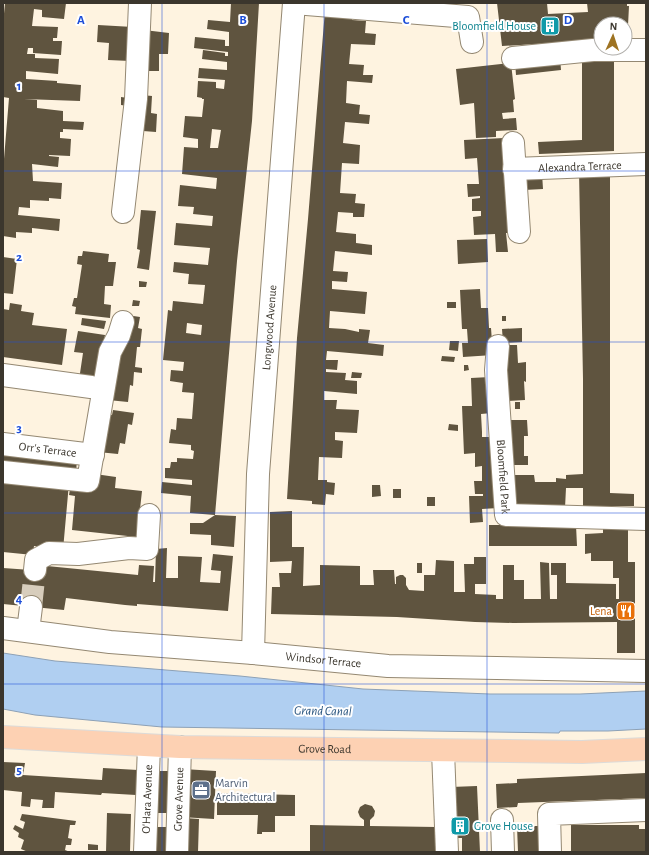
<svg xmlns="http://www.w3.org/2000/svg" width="649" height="855" font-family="'Alegreya Sans',sans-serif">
<rect width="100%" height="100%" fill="#fef3e0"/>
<path fill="#b0cff1" stroke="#8da1b6" d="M3,653L55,661L240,676L363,689L490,694H580L646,691V729L608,731H560L559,733L162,727L35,715L3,709Z"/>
<path fill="#5f543f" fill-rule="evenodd" d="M5,3H66L64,19L42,17V10L34,9L32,26L58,27L57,38H53V41H62L61,55L33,53V48H28L27,54H35V58L59,59L58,74L26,71V79L57,81V83L81,85L80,101L24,99L37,100V108L63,111V121L84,122L83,130L63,129V132H60V138L71,139L70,156L49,155V156L59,157L58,167L32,164L33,181L62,183L61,199L49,198V201L30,200V208L19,207L18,215L60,219L59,231L32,228V233L16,232V238L3,236V171L9,98L3,97V24Z
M231,3H259L252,121L237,261L215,515L190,513L191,496L161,493L162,482L192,485V480L165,478V468H170L171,462H177V458L193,459L194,451L191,450V445L169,443L171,429L176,430L177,418L192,419L194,393L182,392L183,383L170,381L171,370L183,371L184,362L163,360L168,310L172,311L173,301L203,304L205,285L188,284L189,274L173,272L174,262L208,265L210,248L174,245L176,223L212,226L213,216L193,214L194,207L178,206L180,185L216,189L217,178L182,174L184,147L198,148V139L183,137L185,116L202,117L204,99H202V98L197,97L198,81L216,82V88L224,89L225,80L198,78L199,68L227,70V62L202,59L203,50L225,53V56H228V52L194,48L195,37L225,40V46H229V32L207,29L208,20L230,22ZM212,129L221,130L218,148H210ZM187,323L202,325L201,335L186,333Z
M497,3H547L548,14L588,12L587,3H627V6H629L627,45H625V24H601V40L502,46Z
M325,10L352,12V20L366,21L365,33L376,34L375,45L351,44L349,64L364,65L363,75H373L372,83L347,81L346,103L360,105L359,114L370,115L369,124L345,122L343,143L360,145L359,164L342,163L340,193L356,194L355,203L365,204L364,217H353V213L338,212L336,232L356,234V243L372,245V255L335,251L333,271L348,272L347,282L332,281V289L367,292L365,314L330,311L329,328L345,329L359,332V329L370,330L368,343L384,345L383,356L327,351L326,360H338L337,370L326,369V372L346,373L345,380L357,381V394L324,391V400H337L336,409L359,410L357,433L335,432V440L343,441L342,458L319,457L318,480H327V482L335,483L334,495L326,494L325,505L312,504V501L287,499L297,338L308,219Z
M98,25L133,27L130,61L108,60L109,43L97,42Z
M144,30L169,33L168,54H159V71H142Z
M582,54H614V151L539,154L538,142L582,140Z
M560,57L561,70L516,75L515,62Z
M511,63L515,99L513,100L514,112L502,113L503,119L516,118L517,130L496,131V137L476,138L474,103L460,105L456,69Z
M142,95L152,96L151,113L157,114L156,132L143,131Z
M121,97L128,98V106L121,105Z
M504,138L510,233H506L508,252H496L495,234L474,235L473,217L481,216V211H472V199L480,198V196L468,197L467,184H479L477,158L465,159L464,140Z
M579,171H610V493L634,494V506H583V488H566L565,508L514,507L513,475H534L535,482H556V478L566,479V475L583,474V379Z
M542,173L543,189L524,190L523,174Z
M141,210L156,211L149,270L137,268L140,250L137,249Z
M487,239L488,262L458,264L457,240Z
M83,251L109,254L108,262H116L113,286H105L104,304L111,305L110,318L75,314L76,307L72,306L74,298H77L82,265L77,264L78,256H82Z
M3,257L17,259L13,294L3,293Z
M139,281L147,282L146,287H139Z
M480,289L481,308H488L489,328H491L493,355L463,357L462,343H468L467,329H462L460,290Z
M133,300L140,301L139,306H132Z
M447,302H456V308H447Z
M10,303L22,305L21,311L34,313L32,325L67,329L62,365L3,357V309L9,310Z
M127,315L140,317L138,328L142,329L140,347H137L135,367L142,368V373L134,372L133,386L130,385L128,402L108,400Z
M502,316H506V321H502Z
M82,318L106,321L104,329L81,325Z
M522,328V342L503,343L502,329Z
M78,331L105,335L97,383L79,380L83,353L74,352Z
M450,341H459L458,351L449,350Z
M501,345H517L518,363L526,362V382L524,381L525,400L508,401Z
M442,356L455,357L454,362L441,361Z
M464,365H468L469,370L464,371Z
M352,372L362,373L361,378H351Z
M490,377L492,413L481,414L482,432V437H495L498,508L482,509L483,522L470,523L469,496H483V494H475L474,481H482V466L475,467V453L464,454L462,406H472L471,378Z
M515,402H520V409H515Z
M113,410L134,413L132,425L128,424L125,444L120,443L118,454L98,452L106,414L112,415Z
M505,420H527L528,436H524V456H528V465H512Z
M449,424L458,425V431L448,430Z
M3,451L77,457L76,475L3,468Z
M95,474L116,477L115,488L142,491L137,537L72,530L75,496L69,495L71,483Z
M3,477L69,483L63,550L34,546L33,555L3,552Z
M372,485H380L381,496L372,497Z
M393,489H401V498H393Z
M427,497H435V506H427Z
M292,511V547H304L303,586L320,585V565L360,566V585H374L373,570H394L395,584H396V577L400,575H403L406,578V585L409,590L424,591V575H435L436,560L454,561V592H465L464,564H474V557H486V584H475V594L496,595V599H503V565H514V580H524V599H541L540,562L549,563L550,599H557V575H551V563H566V583L616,584V599H619V578H613V561H591V553L585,554V534L603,533V523H628V562H635V653H617V622L513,623L475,622L397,617L271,614L272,587H280L279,573H291L292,561L270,562V512Z
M215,515L236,516L234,547L211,545V535L190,534V523H203Z
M489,525H576L577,546H489Z
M167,548L166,578H178V556L202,557L200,582L220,583L221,571L211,570L213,554L233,556L228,611L137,604V606L125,605L66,598L64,610L3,604V568L45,571L47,566L138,575L139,565L154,566L153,582H155L156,549Z
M417,563H422V573H417Z
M3,762L25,763L23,775L102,780L103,768L138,770L136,795L102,793L101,795L55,792L54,808H42L43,800L31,799L30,807L21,806L22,792L3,790Z
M183,769L216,771L214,819L181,817Z
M154,771H168V813H154Z
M646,773V798L518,803L517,807L497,808L496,784L517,783V779Z
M477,786L480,852H462V838H442L451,787Z
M217,793L295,795V816H275V832H262V834H257L258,815H217Z
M365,804L372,806L375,811L374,816L370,820V826L436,827V852H310V825L364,826V820L360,817L358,812L360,807Z
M107,813L131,814L130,852H106Z
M22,814L76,821L75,825H70L68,838L72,839L71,845H66L65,850L70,852H28L21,849L24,840L18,837L19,833L13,829L15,825L23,829L25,822L20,820Z
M185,818L199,819L198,852H184Z
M571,825H639V829H646V852H571Z
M517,826H539L540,852H518Z
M153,827H167V852H153Z
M88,844L98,845V850H88Z"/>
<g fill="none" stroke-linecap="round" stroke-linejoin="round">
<path stroke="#d7cdbc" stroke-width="22" stroke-dasharray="22 11" stroke-linecap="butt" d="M31,607L35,570"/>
<defs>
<g id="minor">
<path d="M294,3L468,17L472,42"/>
<path d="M513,58L593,50H646"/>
<path d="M513,143L519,232"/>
<path id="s1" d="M514,169L646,164"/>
<path d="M123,212L136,99L140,3"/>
<path id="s2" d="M498,346L496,370L506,515L646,519"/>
<path d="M3,375L91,387"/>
<path id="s3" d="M3,444L93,455"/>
<path d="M3,472L88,481L110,352L119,335L123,322"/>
<path d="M35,570L36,560L49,553L78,554L129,548L147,549L149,515"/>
<path id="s4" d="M3,628L110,642L253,653L388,666L646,671"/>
<path d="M28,631L31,607"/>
<path id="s5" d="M253,653L258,474L294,3"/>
<path d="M443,751L447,852"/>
<path d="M502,820L503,852"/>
<path id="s6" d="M145,852L149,746"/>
<path id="s7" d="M177,852L180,747"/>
<path d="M550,852L549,814L646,810"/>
</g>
<g id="major">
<path id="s8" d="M3,737L180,747L582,752L646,749"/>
</g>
</defs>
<use href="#minor" stroke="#948872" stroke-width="24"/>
<use href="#major" stroke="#dcdbd9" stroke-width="24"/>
<use href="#minor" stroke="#fff" stroke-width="22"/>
<use href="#major" stroke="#fdd1b3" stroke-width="22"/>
</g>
<path fill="none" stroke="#1d4ed8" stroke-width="1" stroke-opacity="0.55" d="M162,3V852M324,3V852M487,3V852M3,171H646M3,342H646M3,513H646M3,684H646"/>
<defs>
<symbol id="building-square" viewBox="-11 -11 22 22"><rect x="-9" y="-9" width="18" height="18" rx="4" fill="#0f9aa8" stroke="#fff"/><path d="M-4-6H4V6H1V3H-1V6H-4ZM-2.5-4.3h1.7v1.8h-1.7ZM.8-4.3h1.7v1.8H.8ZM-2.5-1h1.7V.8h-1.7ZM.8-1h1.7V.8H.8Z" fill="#fff"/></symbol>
<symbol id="restaurant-square" viewBox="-11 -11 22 22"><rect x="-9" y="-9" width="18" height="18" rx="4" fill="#e8710a" stroke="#fff"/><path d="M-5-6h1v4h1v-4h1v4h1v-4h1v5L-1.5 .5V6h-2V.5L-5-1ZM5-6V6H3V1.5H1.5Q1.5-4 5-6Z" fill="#fff"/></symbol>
<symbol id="office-square" viewBox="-11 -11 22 22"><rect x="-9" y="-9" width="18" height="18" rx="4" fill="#5c6f8a" stroke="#fff"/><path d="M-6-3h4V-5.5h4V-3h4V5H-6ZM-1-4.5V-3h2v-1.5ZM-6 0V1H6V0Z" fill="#fff"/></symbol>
</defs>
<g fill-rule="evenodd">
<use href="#building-square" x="539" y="15" width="22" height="22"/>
<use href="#restaurant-square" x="615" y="600" width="22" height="22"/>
<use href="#office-square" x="190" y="779" width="22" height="22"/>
<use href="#building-square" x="449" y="815" width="22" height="22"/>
</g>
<g text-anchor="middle" stroke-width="4" stroke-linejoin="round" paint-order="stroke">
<g font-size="12" fill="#0d838f" stroke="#fff" text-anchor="end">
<text x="536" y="30">Bloomfield House</text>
<text x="474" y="830" text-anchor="start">Grove House</text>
</g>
<g font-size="12" fill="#3b362d" stroke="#fff">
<text dy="4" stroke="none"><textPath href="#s1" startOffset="66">Alexandra Terrace</textPath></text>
<text dy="4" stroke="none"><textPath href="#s5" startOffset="326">Longwood Avenue</textPath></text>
<text dy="4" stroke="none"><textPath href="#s3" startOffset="45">Orr's Terrace</textPath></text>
<text dy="4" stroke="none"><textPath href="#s2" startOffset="131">Bloomfield Park</textPath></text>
<text dy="4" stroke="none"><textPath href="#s4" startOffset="322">Windsor Terrace</textPath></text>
<text dy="4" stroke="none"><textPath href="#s8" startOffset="322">Grove Road</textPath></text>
<text dy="4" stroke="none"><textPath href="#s6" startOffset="53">O'Hara Avenue</textPath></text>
<text dy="4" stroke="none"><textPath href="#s7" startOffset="53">Grove Avenue</textPath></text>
</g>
<g font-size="12" fill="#c56008" stroke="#fff" text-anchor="end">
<text x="612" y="615">Lena</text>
</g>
<g font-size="12" fill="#4e5e75" stroke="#fff" text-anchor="start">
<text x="215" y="787">Marvin<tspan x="215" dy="14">Architectural</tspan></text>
</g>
<g font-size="13" font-style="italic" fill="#27537e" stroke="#fff">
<text transform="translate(323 710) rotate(1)" y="5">Grand Canal</text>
</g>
</g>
<g font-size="13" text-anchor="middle" font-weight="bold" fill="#1d4ed8" stroke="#fff" stroke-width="4" stroke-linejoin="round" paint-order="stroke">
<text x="81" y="24">A</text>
<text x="243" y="24">B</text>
<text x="406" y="24">C</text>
<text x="568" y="24">D</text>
<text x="19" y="90">1</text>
<text x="19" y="261">2</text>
<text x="19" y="432">3</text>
<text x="19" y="603">4</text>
<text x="19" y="774">5</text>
</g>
<rect width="649" height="855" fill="none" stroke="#3b362d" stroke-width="8"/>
<g transform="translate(613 36) rotate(3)"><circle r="19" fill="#ffffff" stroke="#b1afab"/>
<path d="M0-3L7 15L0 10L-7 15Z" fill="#9e7322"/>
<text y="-6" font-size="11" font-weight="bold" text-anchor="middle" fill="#3b362d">N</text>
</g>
</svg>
